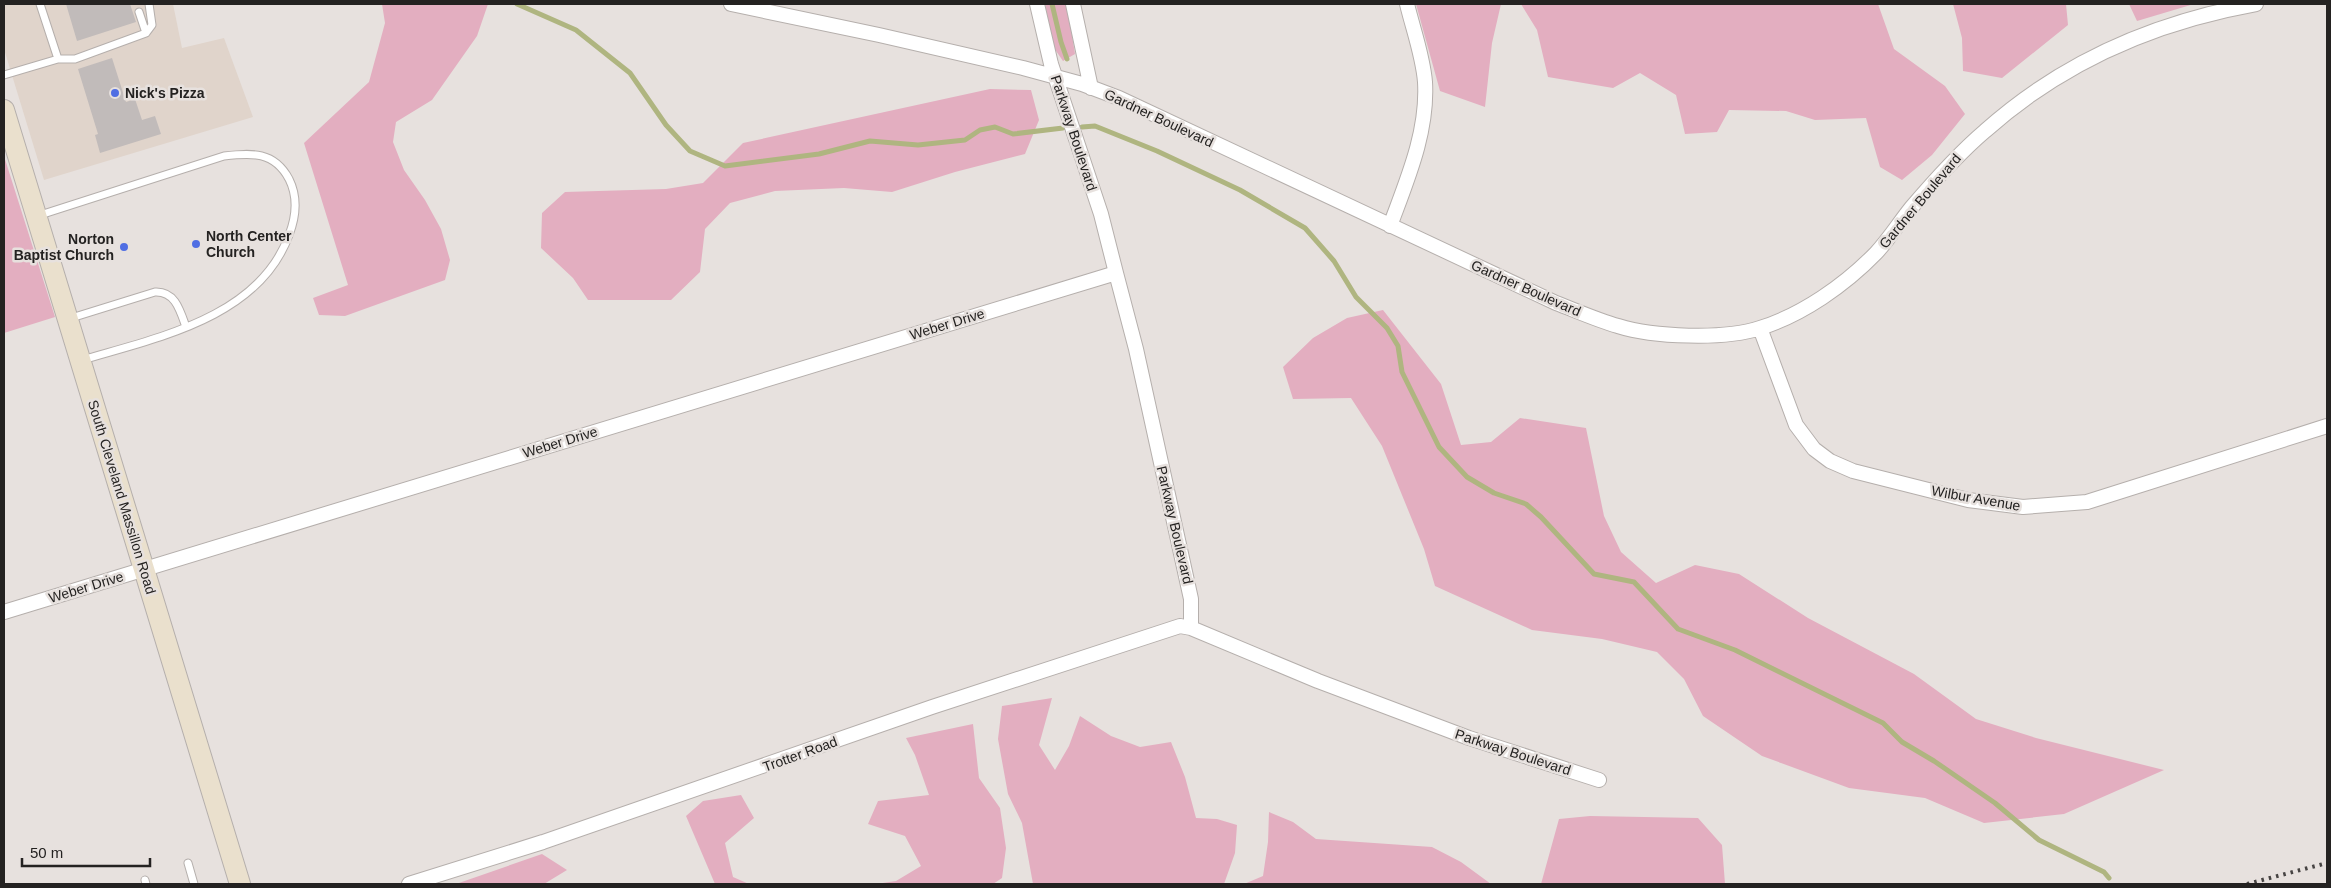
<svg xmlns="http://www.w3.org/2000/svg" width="2331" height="888" font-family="Helvetica,sans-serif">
<rect width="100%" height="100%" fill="#e7e1de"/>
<path fill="#e0d4cb" d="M4,4H173L182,48L224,38L253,117L44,180L4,49Z"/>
<path fill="#e3aec0" d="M382,4H488L477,36L432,100L396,122L393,142L404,170L425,200L441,229L450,260L445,280L345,316L319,315L313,298L348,285L304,143L369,82L385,23Z
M1045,4H1067L1075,54L1063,61L1054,48Z
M1416,4H1501L1492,43L1485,107L1440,91Z
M1521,4H1878L1894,49L1945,86L1965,114L1932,155L1902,180L1880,167L1866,118L1815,120L1786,111L1729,110L1717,132L1685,134L1676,95L1640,73L1613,88L1548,77L1537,30Z
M1953,4H2066L2068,25L2002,78L1963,71L1962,38Z
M2129,4H2194L2137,21Z
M990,89L1031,90L1039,120L1025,154L955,172L892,192L844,188L775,191L730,203L705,229L700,272L671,300H588L573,278L541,248L542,213L565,192L666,189L703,183L743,143Z
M4,156L55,317L4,333Z
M1383,310L1441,384L1461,445L1491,442L1520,418L1586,428L1604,516L1621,552L1656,583L1695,565L1739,574L1808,618L1914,674L1976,719L2036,738L2164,770L2064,814L1984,823L1925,798L1849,788L1762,756L1703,716L1684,679L1657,652L1602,639L1532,630L1435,586L1424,549L1382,446L1351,398L1293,399L1283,367L1313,338L1347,318Z
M1052,698L1039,745L1055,770L1069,746L1080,716L1111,736L1140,747L1171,742L1185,777L1196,818L1217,819L1237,825L1235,853L1224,884H1033L1022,823L1008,794L998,739L1002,706Z
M973,724L979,778L1000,808L1006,848L1002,878L993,884H876L896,881L921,866L905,836L868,824L878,801L929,795L915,755L906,738Z
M741,795L754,818L725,843L733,877L749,884H715L686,816L703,801Z
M1269,812L1293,822L1316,839L1432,847L1461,862L1491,884H1244L1263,876L1268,842Z
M1590,816L1698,818L1722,845L1725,884H1541L1559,819Z
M542,854L567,870L544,884H456Z"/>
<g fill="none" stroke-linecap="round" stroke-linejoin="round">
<path stroke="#afb580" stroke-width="5" d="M517,4L576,30L630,73L666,125L690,151L725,166L819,154L870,141L918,145L965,140L980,130L995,127L1013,134L1063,128
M1052,4L1061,42L1067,59
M1082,127L1095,126L1157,151L1240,190L1305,228L1334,261L1356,297L1387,328L1398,346L1402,372L1439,447L1467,477L1494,493L1526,504L1541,517L1594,574L1634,582L1678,629L1735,650L1883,723L1902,742L1934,761L1995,803L2039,840L2104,872L2109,878"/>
</g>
<path fill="#c1bbba" d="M66,4H130L136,22L77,41Z
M112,58L126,102L135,99L142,120L155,116L161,134L100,153L95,135L98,134L78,69Z"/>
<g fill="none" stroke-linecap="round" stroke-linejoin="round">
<defs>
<path id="lane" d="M40,4L58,59
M139,12L146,33
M4,75L58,59H75L146,33L152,25L149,4
M37,216L224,156C252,153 274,151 289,179C298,197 296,217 289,235C259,318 156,338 82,360
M68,319L155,292C175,291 180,310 186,327
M188,863L194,884
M145,880L146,884"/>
<path id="street" d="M731,4L879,35L1023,68L1082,84L1119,98L1556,303C1577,311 1597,320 1618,326C1653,337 1724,340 1760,328C1802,315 1845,285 1876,253C1889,239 1899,223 1911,208C1934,181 1958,154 1985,131C2061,63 2155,22 2256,4
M1037,4L1051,64L1101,214L1116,273L1136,349L1191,599V628
M1073,4L1091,88
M1390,226C1407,180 1428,132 1425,82C1423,56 1413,29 1407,4
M1760,328L1796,425L1814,449L1830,461L1853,471L1968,500L2023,507L2087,502L2327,426
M4,612L1116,273
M409,884L543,842L932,707L1180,626L1191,628L1318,681L1469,738L1599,780"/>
<path id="secondary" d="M4,110L240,884"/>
</defs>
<use href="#lane" stroke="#b5afac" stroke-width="9"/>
<use href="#street" stroke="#b5afac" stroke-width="16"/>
<use href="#secondary" stroke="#b5afac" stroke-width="22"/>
<use href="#lane" stroke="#fff" stroke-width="7"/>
<use href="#street" stroke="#fff" stroke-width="14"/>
<use href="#secondary" stroke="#eae0cd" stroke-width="20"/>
<path stroke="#464342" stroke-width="4" stroke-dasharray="2.5 5" stroke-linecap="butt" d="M2247,884L2327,863"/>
</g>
<g fill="#506ee3" stroke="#e7e1de" stroke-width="2">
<circle cx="115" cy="93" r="5"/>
<circle cx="196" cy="244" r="5"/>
<circle cx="124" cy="247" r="5"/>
</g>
<g text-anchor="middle" stroke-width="5" stroke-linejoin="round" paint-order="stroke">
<g font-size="14" font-weight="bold" fill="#242221" stroke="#e7e1de" text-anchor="start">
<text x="125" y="98">Nick's Pizza</text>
<text x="206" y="241">North Center<tspan x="206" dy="16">Church</tspan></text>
<text x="114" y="244" text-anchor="end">Norton<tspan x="114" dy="16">Baptist Church</tspan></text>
</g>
<g font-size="14" fill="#242221" stroke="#e7e1de">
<text transform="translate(1159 118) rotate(25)" y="5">Gardner Boulevard</text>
<text transform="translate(1074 133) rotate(72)" y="5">Parkway Boulevard</text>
<text transform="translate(1920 201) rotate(-50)" y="5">Gardner Boulevard</text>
<text transform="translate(1526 288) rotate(24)" y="5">Gardner Boulevard</text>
<text transform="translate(947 324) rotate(-17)" y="5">Weber Drive</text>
<text transform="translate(560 442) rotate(-17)" y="5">Weber Drive</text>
<text transform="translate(122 497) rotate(73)" y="5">South Cleveland Massillon Road</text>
<text transform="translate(1976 498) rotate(10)" y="5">Wilbur Avenue</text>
<text transform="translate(1175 525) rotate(77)" y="5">Parkway Boulevard</text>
<text transform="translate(86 587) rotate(-17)" y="5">Weber Drive</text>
<text transform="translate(1513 752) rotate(18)" y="5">Parkway Boulevard</text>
<text transform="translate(800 754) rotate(-20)" y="5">Trotter Road</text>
</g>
</g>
<rect width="2331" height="888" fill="none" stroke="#242221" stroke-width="10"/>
<path d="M22 858v8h128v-8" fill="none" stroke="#242221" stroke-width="2.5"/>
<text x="30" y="858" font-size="15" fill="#242221" stroke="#e7e1de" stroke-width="4" paint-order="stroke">50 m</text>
</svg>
